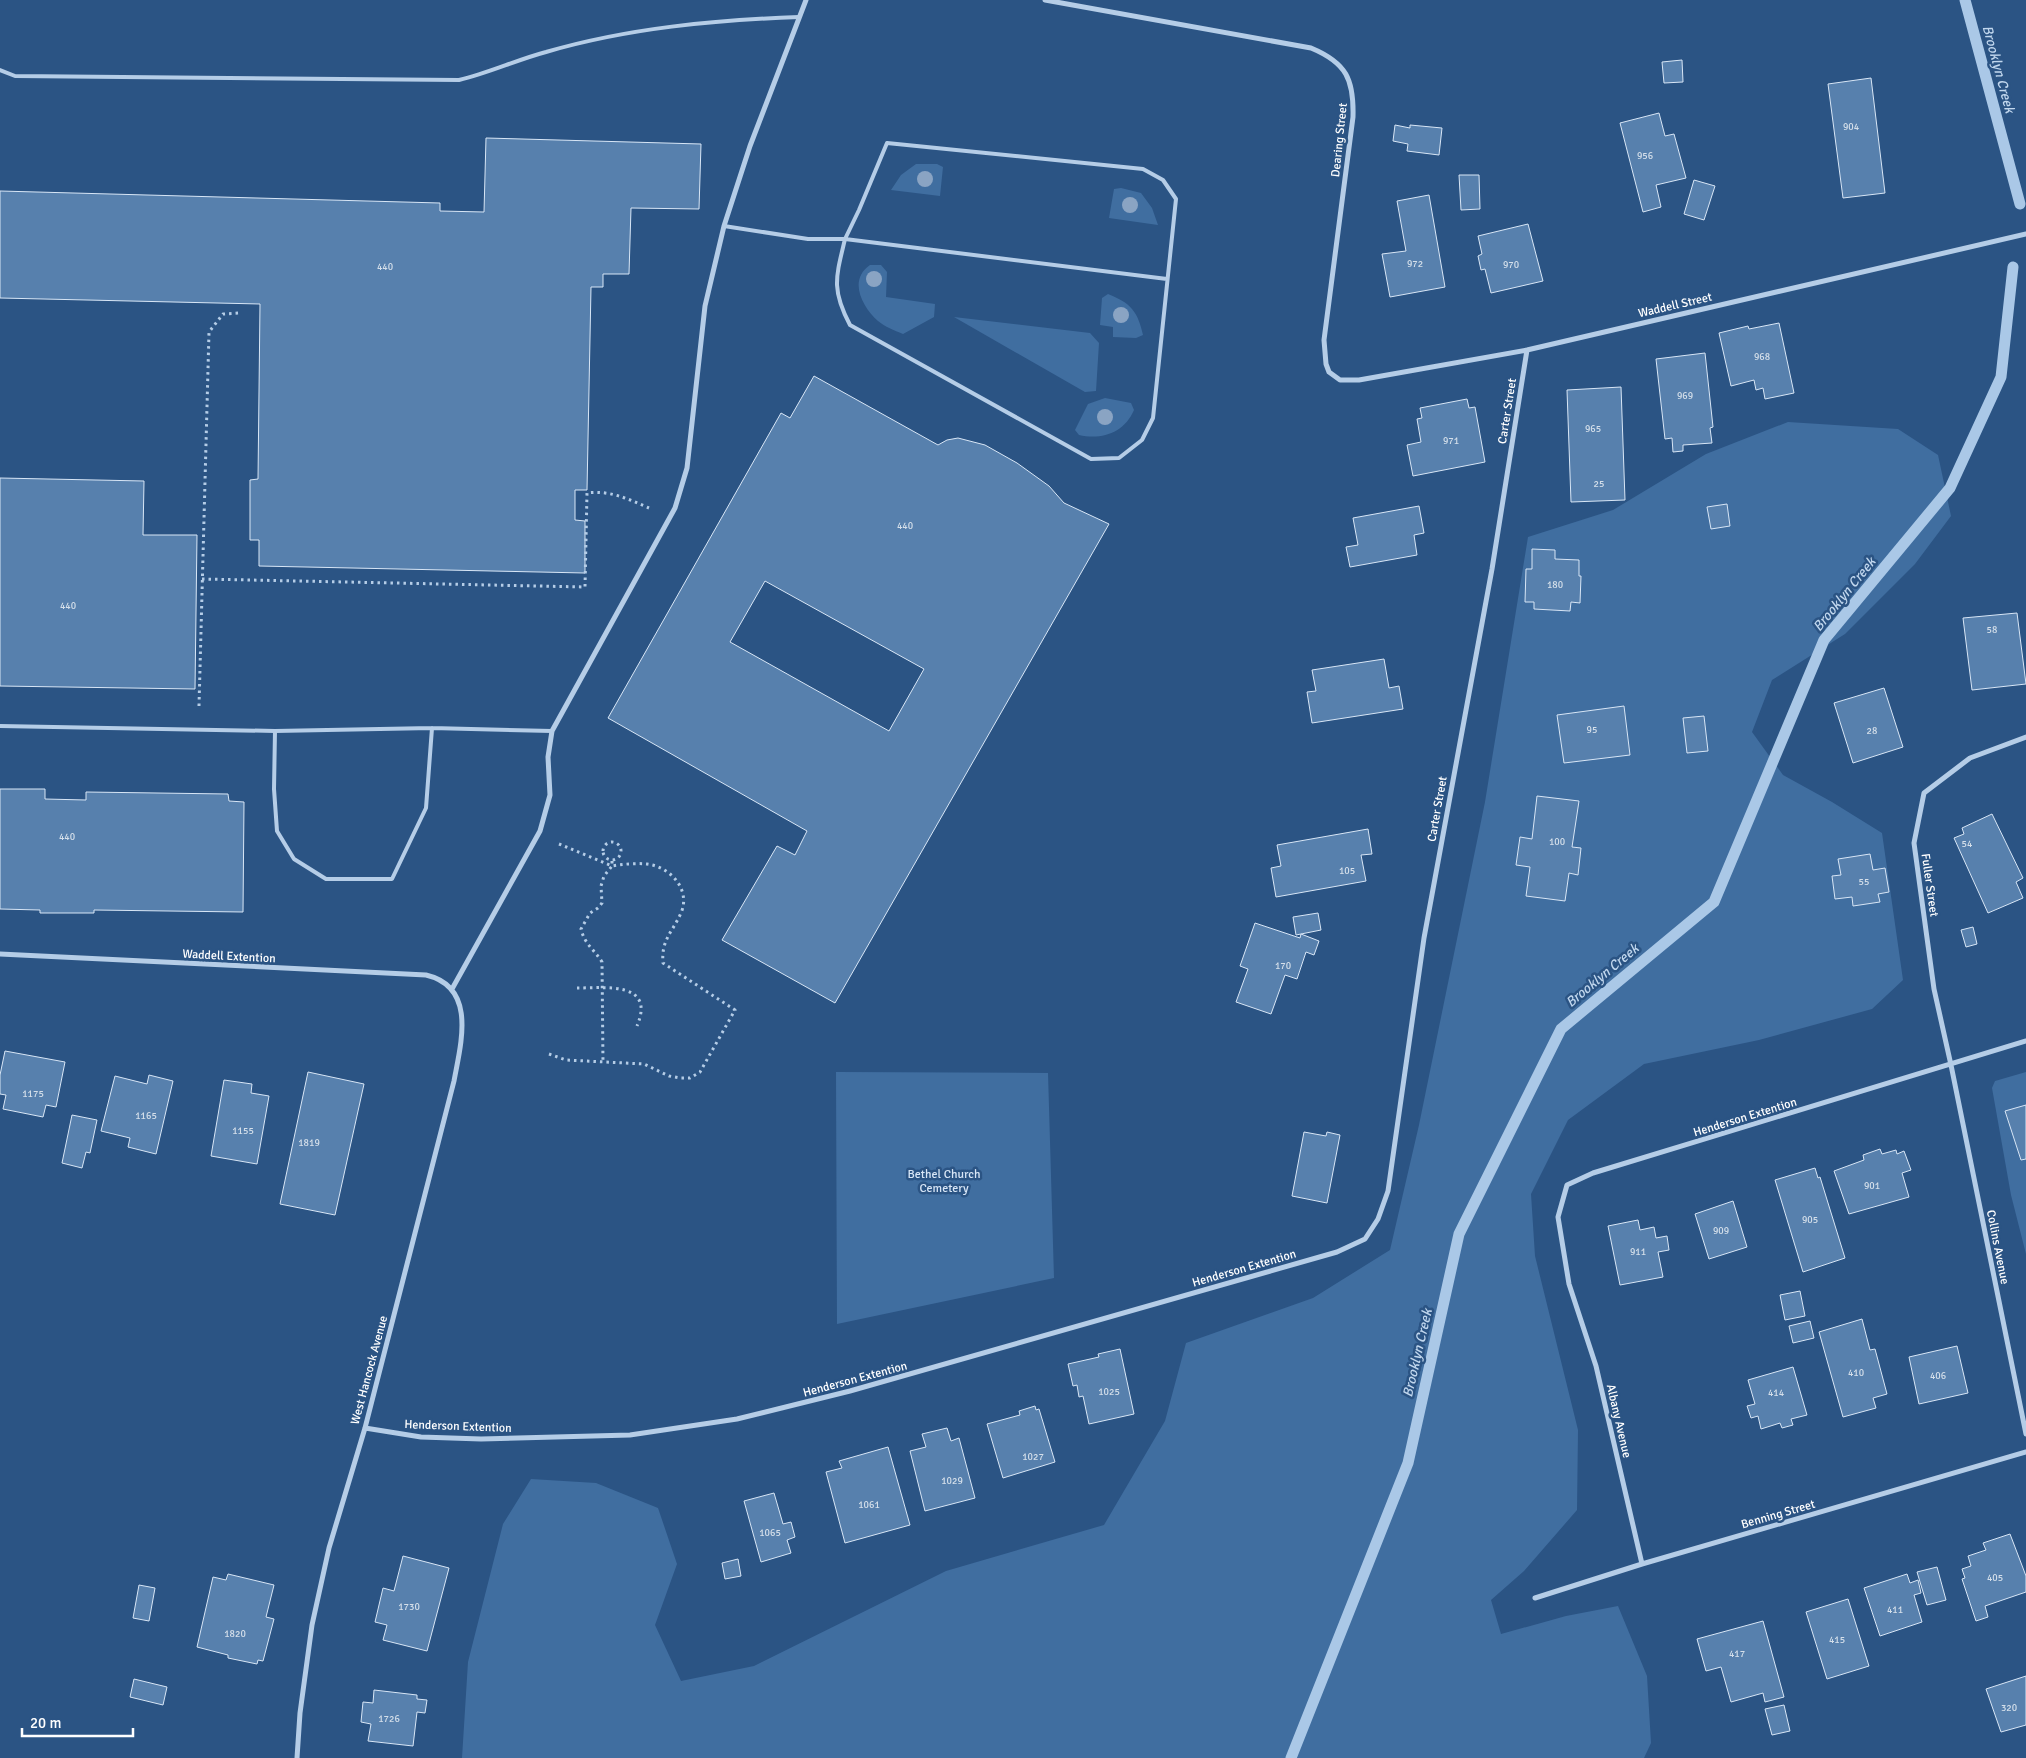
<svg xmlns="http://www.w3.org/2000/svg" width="2026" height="1758" font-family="Signika,sans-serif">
<rect width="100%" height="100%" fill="#2b5484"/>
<path fill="#406ea0" d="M916,164H937L943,167L940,196L891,190L901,175Z
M1121,188L1141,193L1152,208L1158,225L1109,218L1114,189Z
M870,265H881L887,272L886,297L935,304L934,317L903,334C894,330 885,327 878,321C862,307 848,280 870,265Z
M1108,294C1131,303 1138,312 1143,335L1136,338L1113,337V327L1100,325L1102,298Z
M954,317L1090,333L1099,343L1096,391L1085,392Z
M1105,398L1131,403L1134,410C1124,433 1102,440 1079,435L1075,430L1088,404Z
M1788,422L1898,429L1938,455L1951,516L1915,564L1845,634L1772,680L1752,732L1783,775L1832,802L1882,833L1903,980L1872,1009L1759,1040L1644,1064L1568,1120L1531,1194L1535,1256L1578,1430L1577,1510L1524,1571L1491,1600L1501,1634L1566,1616L1618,1606L1647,1676L1651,1743L1644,1758H462L468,1662L503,1524L531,1479L596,1483L658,1508L677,1564L655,1625L681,1681L754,1666L946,1571L1104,1525L1165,1421L1186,1343L1313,1298L1390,1250L1419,1125L1485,802L1528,537L1613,510L1706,454Z
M836,1072L1048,1073L1054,1278L837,1324Z
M2026,1072V1254L2011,1195L1992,1088L1995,1081Z"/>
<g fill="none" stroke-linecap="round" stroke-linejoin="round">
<path stroke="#aac8e7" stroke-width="11" d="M1965,0L2020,204
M1291,1758L1408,1463L1459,1234L1561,1029L1714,902L1824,640L1950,488L2001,377L2013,267"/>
</g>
<path fill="#5780ad" stroke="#d8e6f6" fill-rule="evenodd" d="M1682,60L1683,82L1664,83L1662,62Z
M1871,78L1885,193L1843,198L1828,84Z
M1659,113L1665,136L1674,134L1686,178L1656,185L1661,207L1643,212L1620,123Z
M1395,125L1410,128V125L1442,128L1439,155L1407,151L1408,144L1393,141Z
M486,138L701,144L699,209L631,208L629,274H603V287H591L587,490H575V520L585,521V573L259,566V540H250V480L258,479L260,304L0,298V191L440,203V211L484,212Z
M1459,175H1479L1480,209L1461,210Z
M1694,180L1715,186L1704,220L1684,214Z
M1429,195L1445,287L1390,297L1382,254L1406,251L1397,201Z
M1528,224L1543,281L1491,293L1485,269L1481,270L1478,256L1482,254L1478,236Z
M1779,323L1794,393L1765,399L1763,388L1756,390L1754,380L1731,386L1719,333L1748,326L1749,329Z
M1705,353L1713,427L1710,428L1712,443L1683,445V451L1673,452L1672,438L1665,439L1656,359Z
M814,376L938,445L947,440L958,438L985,445L1017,463L1049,486L1064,503L1109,524L835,1003L722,940L777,846L795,855L807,831L608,718L781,413L790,418ZM765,581L924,669L889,731L730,642Z
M1621,387L1625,500L1571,502L1567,390Z
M1467,399L1469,408L1475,407L1485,462L1413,476L1407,445L1421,442L1417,419L1422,418L1420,408Z
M0,478L144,481L143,535H197L195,689L0,686Z
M1727,504L1730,526L1711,529L1707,507Z
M1419,506L1424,533L1414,535L1417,555L1350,567L1346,547L1358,545L1353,518Z
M1532,549L1555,550V559L1579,560V576H1581L1580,603L1571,602L1570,611L1534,609V602H1525L1526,569H1532Z
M2017,613L2026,684L1972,690L1963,618Z
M1384,659L1389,688L1399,686L1403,709L1312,723L1307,692L1316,691L1312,670Z
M1884,688L1903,747L1853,763L1834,703Z
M1624,706L1630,755L1564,763L1557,715Z
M1704,716L1708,751L1687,753L1683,718Z
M0,789H45V799L86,800V792L228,794L229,801L244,802L243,912L94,910V913H40V910L0,909Z
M1537,796L1579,801L1572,847L1581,848L1578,875L1569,873L1565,901L1526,896L1530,867L1516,865L1520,837L1532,839Z
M1992,814L2023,878L2016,882L2023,898L1988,913L1954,838L1964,834L1962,828Z
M1368,829L1372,854L1361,855L1366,881L1276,897L1271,868L1281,866L1277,845Z
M1870,854L1873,870L1885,868L1889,892L1878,894L1880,902L1853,906L1852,897L1835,899L1832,876L1841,875L1838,859Z
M1318,913L1321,930L1296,935L1293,917Z
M1255,923L1300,938L1301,934L1319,941L1314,955L1306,952L1297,979L1285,975L1271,1014L1236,1002L1248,969L1240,966Z
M1973,927L1977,944L1966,947L1961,930Z
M5,1051L65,1062L56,1107L46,1105L43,1117L3,1109L6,1095L0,1094V1075Z
M308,1072L364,1084L335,1215L280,1204Z
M149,1075L173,1081L156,1154L128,1147L130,1138L101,1131L115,1076L147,1084Z
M224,1080L252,1084L251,1093L269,1096L257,1164L211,1156Z
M2026,1105V1159L2021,1160L2005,1111Z
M72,1115L97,1120L90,1153L86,1152L82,1168L62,1163Z
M1304,1132L1326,1136L1327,1132L1340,1135L1327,1203L1292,1196Z
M1880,1149L1882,1154L1896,1150L1897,1154L1904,1151L1911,1170L1902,1173L1909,1197L1849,1214L1834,1171L1864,1160L1863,1155Z
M1815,1168L1818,1178L1820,1177L1845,1258L1803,1272L1775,1180Z
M1733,1201L1747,1247L1709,1259L1695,1214Z
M1638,1220L1640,1230L1654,1227L1656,1238L1667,1236L1669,1250L1658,1252L1663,1277L1620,1285L1608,1226Z
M1800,1291L1805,1316L1785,1320L1780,1295Z
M1862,1319L1870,1350L1875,1349L1887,1394L1873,1398L1876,1408L1843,1417L1819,1332Z
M1810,1321L1814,1338L1793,1343L1789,1326Z
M1957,1346L1968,1393L1919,1404L1909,1357Z
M1120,1349L1134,1414L1089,1424L1083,1396L1079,1397L1077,1385L1073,1386L1068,1364L1099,1357L1098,1354Z
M1793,1367L1807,1415L1791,1419L1793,1425L1782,1428L1780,1423L1761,1429L1758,1416L1751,1418L1747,1406L1755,1404L1748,1380Z
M1035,1406L1036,1410L1039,1409L1055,1462L1003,1478L987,1424L1020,1415L1019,1411Z
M947,1428L951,1441L959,1438L975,1498L925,1511L910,1451L926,1447L922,1434Z
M888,1447L910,1525L845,1543L826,1472L842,1468L839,1461Z
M774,1493L783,1524L791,1522L795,1537L787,1540L791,1553L761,1562L744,1501Z
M2010,1534L2026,1576V1592L1985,1606L1988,1617L1976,1621L1962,1579L1965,1578L1962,1569L1971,1566L1968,1556L1986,1550L1983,1543Z
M403,1556L449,1568L427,1651L383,1640L387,1625L375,1622L383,1588L394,1591Z
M738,1559L741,1576L725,1579L722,1563Z
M1937,1567L1946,1600L1927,1605L1917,1572Z
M228,1574L274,1585L266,1617L274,1619L263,1661L258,1660L257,1664L228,1658V1655L197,1647L213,1577L226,1580Z
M1907,1574L1910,1583L1918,1580L1921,1593L1914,1595L1922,1622L1880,1636L1864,1588Z
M139,1585L155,1588L149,1621L133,1618Z
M1848,1599L1869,1666L1827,1679L1806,1612Z
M1763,1621L1784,1697L1765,1702L1763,1693L1731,1702L1721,1667L1706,1671L1697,1639Z
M2026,1676V1725L2001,1732L1986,1689Z
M134,1679L167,1687L163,1705L130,1697Z
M374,1690L417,1695V1699L427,1700L425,1713L417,1712L413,1746L368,1741L371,1724L361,1722L363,1702L373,1703Z
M1784,1705L1790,1731L1772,1735L1765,1709Z"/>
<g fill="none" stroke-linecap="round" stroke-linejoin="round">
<path stroke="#b5cde7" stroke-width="3" stroke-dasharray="2.5 4" stroke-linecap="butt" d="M202,579L585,587L587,493C610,490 628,499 649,508
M199,706L209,332L223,314L240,313
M603 851a9 9 0 1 1 18 0a9 9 0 1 1-18 0Z
M559,844L612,866L604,876L601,886L602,903L598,908L590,913L581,929C585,945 594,949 602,962L603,1063
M577,988C605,988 656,981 637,1026
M549,1054L566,1060L644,1064L669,1076L680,1078H690L700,1072L735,1010L663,963C661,940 672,933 681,913C691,890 671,867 647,864C636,863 624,864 612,866V860"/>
<path stroke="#b5cde7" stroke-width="4" d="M0,70L15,76L459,80C489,73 516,60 546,52C628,28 715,20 799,17
M724,226L808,239H845L859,210L887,143L1143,169L1163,180L1176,199L1153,418L1142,440L1119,458L1091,459L850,325C831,289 836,277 845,239L1167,279
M0,726L275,731L432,728L552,731
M275,731L274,789L277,831L294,859L326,879H392L426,808L432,728"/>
<path stroke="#b5cde7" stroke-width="5" d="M1045,0L1311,48C1347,63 1354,80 1353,117L1324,340L1326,364L1329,372L1340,380H1359L1527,350L2026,234
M2026,737L1970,758L1924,793L1914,843L1934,989L1951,1065L2026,1434
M0,954L426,975C477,987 461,1043 454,1081L365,1428L329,1548L312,1625L300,1713L297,1758
M452,989L540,831L550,795L548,757L552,731L675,508L687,468L705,306L724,226L750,146L806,0
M365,1428L421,1437L481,1439L630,1435L737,1419L850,1391L1337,1252L1365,1239L1378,1219L1388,1191L1424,938L1492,569L1527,350
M1642,1564L1596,1366L1569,1284L1558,1217L1567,1185L1593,1173L2026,1041
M1535,1598L1642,1564L2026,1452"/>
</g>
<g fill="#8aa4c3">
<circle cx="925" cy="179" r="8"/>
<circle cx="1130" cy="205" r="8"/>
<circle cx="874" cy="279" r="8"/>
<circle cx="1121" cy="315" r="8"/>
<circle cx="1105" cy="417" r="8"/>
</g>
<g text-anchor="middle" stroke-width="5" stroke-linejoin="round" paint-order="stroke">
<g font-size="10" fill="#d5dfea">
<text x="1851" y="130">904</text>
<text x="1645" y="159">956</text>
<text x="1415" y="267">972</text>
<text x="1511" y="268">970</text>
<text x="385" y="270">440</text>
<text x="1762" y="360">968</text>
<text x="1685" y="399">969</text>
<text x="1593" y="432">965</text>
<text x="1451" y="444">971</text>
<text x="1599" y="487">25</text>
<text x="905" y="529">440</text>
<text x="1555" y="588">180</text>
<text x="68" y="609">440</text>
<text x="1992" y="633">58</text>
<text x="1592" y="733">95</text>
<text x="1872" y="734">28</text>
<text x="67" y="840">440</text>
<text x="1557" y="845">100</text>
<text x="1967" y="847">54</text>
<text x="1347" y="874">105</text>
<text x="1864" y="885">55</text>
<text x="1283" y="969">170</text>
<text x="33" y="1097">1175</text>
<text x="146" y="1119">1165</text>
<text x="243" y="1134">1155</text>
<text x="309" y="1146">1819</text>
<text x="1872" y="1189">901</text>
<text x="1810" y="1223">905</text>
<text x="1721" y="1234">909</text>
<text x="1638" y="1255">911</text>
<text x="1856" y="1376">410</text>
<text x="1938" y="1379">406</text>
<text x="1109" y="1395">1025</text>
<text x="1776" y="1396">414</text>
<text x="1033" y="1460">1027</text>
<text x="952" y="1484">1029</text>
<text x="869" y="1508">1061</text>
<text x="770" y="1536">1065</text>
<text x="1995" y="1581">405</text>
<text x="409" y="1610">1730</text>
<text x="1895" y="1613">411</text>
<text x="235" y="1637">1820</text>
<text x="1837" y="1643">415</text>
<text x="1737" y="1657">417</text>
<text x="2009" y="1711">320</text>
<text x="389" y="1722">1726</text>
</g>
<g font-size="12" fill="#fff" stroke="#2b5484">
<text transform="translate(1339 140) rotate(-84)" y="4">Dearing Street</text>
<text transform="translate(1675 305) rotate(-13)" y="4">Waddell Street</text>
<text transform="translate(1507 411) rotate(-81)" y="4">Carter Street</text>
<text transform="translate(1437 809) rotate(-80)" y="4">Carter Street</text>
<text transform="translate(1930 885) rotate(82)" y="4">Fuller Street</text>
<text transform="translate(229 956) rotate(3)" y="4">Waddell Extention</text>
<text transform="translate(1745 1117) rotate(-17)" y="4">Henderson Extention</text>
<text transform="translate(1998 1247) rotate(79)" y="4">Collins Avenue</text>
<text transform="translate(1244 1268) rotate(-16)" y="4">Henderson Extention</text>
<text transform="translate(369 1370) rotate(-75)" y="4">West Hancock Avenue</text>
<text transform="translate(855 1379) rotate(-15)" y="4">Henderson Extention</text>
<text transform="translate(1619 1421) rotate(77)" y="4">Albany Avenue</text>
<text transform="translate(458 1426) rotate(2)" y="4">Henderson Extention</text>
<text transform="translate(1778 1514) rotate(-16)" y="4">Benning Street</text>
</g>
<g font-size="12" fill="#d8e6f6" stroke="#2b5484">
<text x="944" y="1178">Bethel Church<tspan x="944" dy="14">Cemetery</tspan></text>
</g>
<g font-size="14" font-style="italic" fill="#c1d7ee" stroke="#2b5484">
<text transform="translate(1999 69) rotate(75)" y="5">Brooklyn Creek</text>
<text transform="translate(1844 594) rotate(-51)" y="5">Brooklyn Creek</text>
<text transform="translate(1602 975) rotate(-40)" y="5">Brooklyn Creek</text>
<text transform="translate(1417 1353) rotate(-77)" y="5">Brooklyn Creek</text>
</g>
</g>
<path d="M22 1728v8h111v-8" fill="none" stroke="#ffffff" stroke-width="2.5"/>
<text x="30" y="1728" font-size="15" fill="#ffffff" stroke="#2b5484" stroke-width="4" paint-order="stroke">20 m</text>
</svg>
